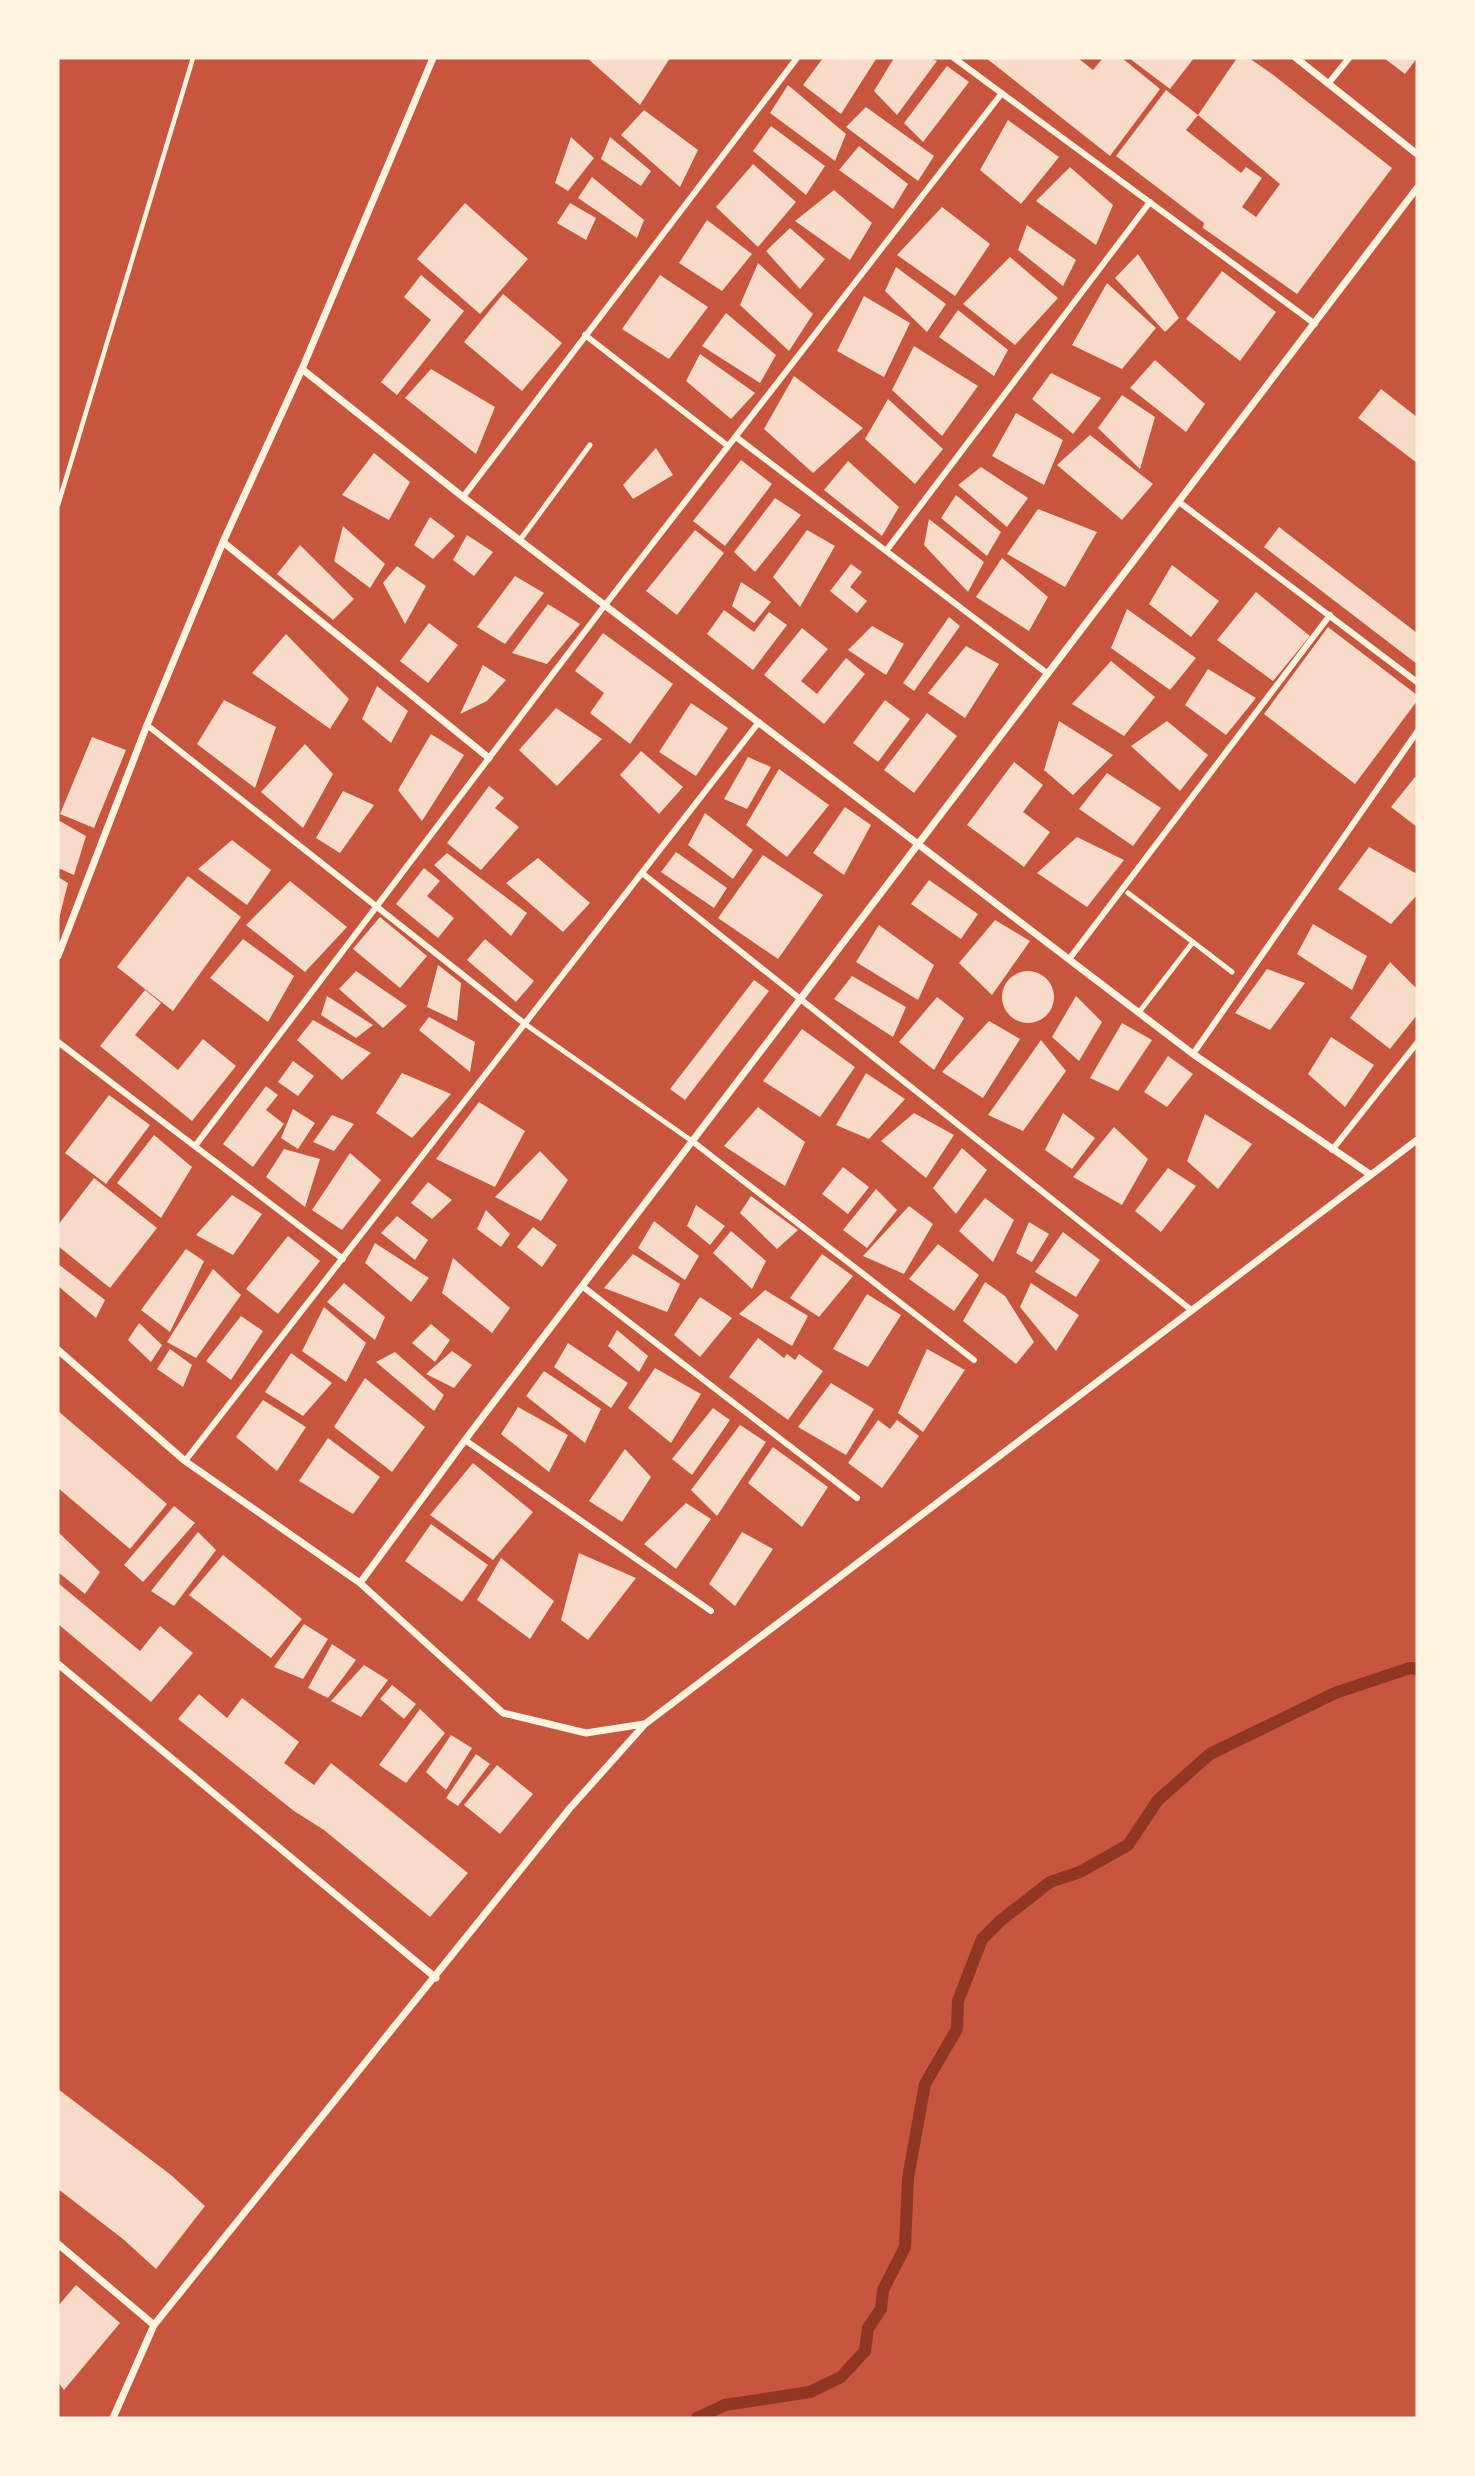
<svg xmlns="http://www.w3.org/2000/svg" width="1475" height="2476" font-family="'Noto Serif',serif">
<rect width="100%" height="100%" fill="#c8553d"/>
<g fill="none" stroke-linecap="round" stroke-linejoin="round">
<path stroke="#8f3625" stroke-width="12" d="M697,2418L725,2405L810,2392L841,2377L865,2351L868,2328L881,2309L883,2290L905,2247L908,2178L925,2084L957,2029L958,2001L982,1939L1000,1921L1050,1882L1080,1872L1128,1845L1158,1800L1210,1754L1335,1693L1410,1668L1417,1669"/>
</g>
<path fill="#f7dbc8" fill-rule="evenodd" d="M587,58H670L640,105Z
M823,58L876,59L841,114L803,85Z
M894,58H930L937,61L897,115L874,91Z
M986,58H1078L1093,70L1103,58H1122L1160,89L1110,156Z
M1129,58H1194L1170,89Z
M1237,58H1249L1272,74L1392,168L1297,294L1203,228L1204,223L1116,156L1166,90L1198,115ZM1198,115L1280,184L1256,217L1242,207L1262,178L1246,167L1241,173L1186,130Z
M1384,58H1417L1405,74Z
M947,66L969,82L923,142L904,123Z
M788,85L846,134L835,161L770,113Z
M866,107L934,156L918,181L846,127Z
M644,110L698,150L680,187L621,135Z
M1008,120L1059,157L1021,204L980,170Z
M771,126L825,166L806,195L753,151Z
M571,137L594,158L568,191L555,183Z
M610,137L651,171L641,186L601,159Z
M859,146L908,184L893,209L839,170Z
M753,164L796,202L758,247L716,207Z
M1070,167L1113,205L1096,245L1036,201Z
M592,177L644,220L637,238L578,198Z
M834,190L872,223L850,260L795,221Z
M465,203L528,259L480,314L417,259Z
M570,203L596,218L586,240L557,223Z
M942,207L990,244L955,296L897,255Z
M707,220L752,254L722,291L679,263Z
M1027,225L1076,260L1063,286L1018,250Z
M790,228L825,259L800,289L766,251Z
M1138,254L1179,318L1165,332L1115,278Z
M1010,257L1058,298L1015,345L963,304Z
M758,263L813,314L789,351L740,305Z
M896,267L946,304L927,332L885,291Z
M1222,271L1276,312L1240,361L1186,319Z
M421,275L464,311L397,395L381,382L431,320L404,297Z
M660,275L708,307L669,359L622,329Z
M1107,283L1156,328L1122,369L1072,345Z
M503,294L562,343L522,391L464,342Z
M864,296L910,323L884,377L837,351Z
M958,310L1008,350L994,376L939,337Z
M726,313L776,355L760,383L702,346Z
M914,346L978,386L942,436L892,390Z
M700,354L755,393L731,419L686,381Z
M1155,360L1205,404L1186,432L1130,388Z
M431,369L495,407L476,454L405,398Z
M1051,373L1101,398L1073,434L1032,399Z
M794,376L863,428L813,473L764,429Z
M1381,389L1417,417V463L1358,418Z
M1122,395L1155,417L1140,469L1098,428Z
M888,399L943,449L915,484L865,439Z
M1016,413L1063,440L1044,485L992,456Z
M1090,435L1153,484L1122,520L1057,465Z
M656,448L673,475L633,499L623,485Z
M374,453L410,482L389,520L342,495Z
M741,460L772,484L725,546L693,521Z
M848,461L899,507L882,536L824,490Z
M981,467L1028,498L1007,527L958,485Z
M956,495L1001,532L987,556L941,518Z
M775,498L801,515L755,572L734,552Z
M1038,509L1097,532L1065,587L1007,554Z
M430,517L455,536L433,559L414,545Z
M929,519L984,562L968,592L924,545Z
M343,526L385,564L370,588L334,561Z
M1279,527L1417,633V664L1264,547Z
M695,530L724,553L677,615L646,591Z
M807,530L835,546L800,607L773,577Z
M467,535L493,552L474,576L453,560Z
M300,545L354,599L333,620L277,574Z
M1002,558L1048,597L1029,631L976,597Z
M851,564L862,572L850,587L867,601L857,613L830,591Z
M1172,565L1219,601L1191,637L1149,604Z
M397,566L426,586L405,624L383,583Z
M515,576L544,593L505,644L477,627Z
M741,582L771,602L754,623L732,606Z
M1256,592L1310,636L1273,681L1217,640Z
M548,604L580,624L547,664L512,653Z
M1127,609L1196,658L1170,690L1111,648Z
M724,610L754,632L769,612L787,625L753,670L707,634Z
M949,617L960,626L914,691L903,683Z
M429,623L458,645L428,683L400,661Z
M872,626L904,644L886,675L848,650Z
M1328,627L1417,695V701L1355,784L1264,714Z
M802,628L828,649L801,681L817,694L846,658L865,674L824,724L764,675Z
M603,633L673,684L630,744L590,713L604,693L575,671Z
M286,634L349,699L330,729L252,673Z
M966,646L999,664L965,718L928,693Z
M1111,661L1155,697L1124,736L1072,704Z
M483,665L506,680L487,701L460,714Z
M1208,669L1256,698L1226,735L1185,705Z
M377,686L408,711L391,743L362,719Z
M224,700L276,727L255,788L197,744Z
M885,700L910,719L878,762L853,743Z
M691,703L728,728L696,776L659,752Z
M556,708L602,739L557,786L519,750Z
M927,713L957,736L914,793L884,770Z
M1059,721L1113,755L1073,795L1044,770Z
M1167,721L1208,755L1180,791L1131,746Z
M431,734L464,755L422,821L398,790Z
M92,737L126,750L94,828L60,814Z
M305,744L333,774L303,828L261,792Z
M641,751L683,787L659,814L620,775Z
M748,757L771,767L747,809L724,799Z
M1014,762L1043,785L1023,812L1050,832L1024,867L967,825Z
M779,769L829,805L787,857L746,825Z
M1107,773L1161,808L1133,846L1079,809Z
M1415,777L1417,779V827L1391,807Z
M489,786L504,798L495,808L519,827L481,870L447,843Z
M343,791L374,805L340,853L316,838Z
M845,807L871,825L844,875L813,853Z
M705,813L753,850L733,879L688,845Z
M58,820L86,836L74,875L58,868Z
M1077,837L1124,860L1087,907L1037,873Z
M232,840L271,870L247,905L198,869Z
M1369,847L1417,874V895L1391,924L1338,889Z
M676,852L727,888L714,908L661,872Z
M447,853L527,913L511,936L434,865Z
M763,855L823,895L778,959L718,918Z
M538,858L590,903L563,932L506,883Z
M424,868L440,881L427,896L454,918L438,938L396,904Z
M188,876L241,917L173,1011L117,967Z
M58,877L68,883L59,919H58Z
M929,880L978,914L961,939L911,904Z
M290,881L347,927L305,972L246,925Z
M380,917L427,956L400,988L353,949Z
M995,920L1030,941L992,995L959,963Z
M1313,924L1367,956L1352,990L1297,954Z
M879,925L934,965L918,1000L856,962Z
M243,939L294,976L268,1022L210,978Z
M485,939L534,981L516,1002L467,960Z
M1390,962L1417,989V1015L1390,1049L1350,1018Z
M438,965L461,983L457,1021L427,1007Z
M1267,969L1305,983L1270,1030L1235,1013Z
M1002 997a26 26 0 1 1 52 0a26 26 0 1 1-52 0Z
M356,971L407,1006L383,1028L339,989Z
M852,976L906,1007L893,1037L834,999Z
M754,980L769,991L685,1100L670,1089Z
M145,990L161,1003L135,1035L178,1070L203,1039L236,1066L192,1121L100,1046Z
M327,996L373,1025L356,1038L321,1015Z
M1076,996L1102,1022L1079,1061L1052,1037Z
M937,997L964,1018L934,1070L899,1042Z
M429,1017L475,1042L470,1072L419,1030Z
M313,1020L371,1053L342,1080L297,1040Z
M989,1021L1020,1039L983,1098L942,1072Z
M1122,1023L1152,1040L1118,1091L1090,1078Z
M802,1029L855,1067L820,1117L763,1081Z
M1331,1037L1374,1065L1345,1107L1308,1074Z
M1041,1040L1066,1071L1023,1131L988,1115Z
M1168,1056L1193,1074L1167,1107L1144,1092Z
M293,1061L314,1076L298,1096L278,1082Z
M402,1073L451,1094L412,1138L376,1113Z
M866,1073L905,1099L869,1139L836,1125Z
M266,1086L278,1095L266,1110L284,1124L253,1167L223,1144Z
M109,1095L150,1125L106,1184L65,1153Z
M479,1102L525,1131L495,1187L436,1159Z
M758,1107L805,1142L785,1186L724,1146Z
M293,1109L315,1123L298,1149L281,1138Z
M914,1113L954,1135L926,1178L881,1141Z
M1063,1113L1095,1138L1072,1169L1045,1150Z
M1205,1114L1252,1144L1218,1189L1187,1161Z
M332,1115L354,1124L334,1151L313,1142Z
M1114,1127L1148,1159L1122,1205L1073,1177Z
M154,1135L192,1167L161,1218L117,1183Z
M962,1148L987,1170L956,1214L933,1188Z
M284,1149L320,1159L305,1207L266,1177Z
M540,1151L568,1180L541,1221L495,1197Z
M350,1153L381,1180L342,1230L312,1210Z
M843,1167L869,1187L848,1214L822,1194Z
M1168,1168L1196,1186L1161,1232L1135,1211Z
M94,1178L157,1228L110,1288L58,1246V1225Z
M428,1182L452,1200L432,1219L411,1203Z
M876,1189L897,1210L867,1248L843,1230Z
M232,1195L262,1214L233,1255L196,1235Z
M751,1196L798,1230L777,1249L740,1213Z
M985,1198L1014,1220L993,1262L959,1231Z
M696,1205L725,1226L710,1245L687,1226Z
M909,1206L933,1224L904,1274L863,1256Z
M486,1210L510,1234L501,1247L477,1229Z
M397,1216L428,1240L415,1260L381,1233Z
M654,1221L699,1256L685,1280L638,1248Z
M1029,1222L1049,1234L1032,1262L1016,1253Z
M533,1227L557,1245L542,1267L517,1247Z
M731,1231L766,1261L752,1289L713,1253Z
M1063,1232L1100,1260L1076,1297L1035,1272Z
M288,1236L320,1261L278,1314L246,1289Z
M375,1243L429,1278L411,1302L365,1263Z
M938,1244L979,1275L954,1311L909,1279Z
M186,1249L204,1261L170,1332L141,1310Z
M633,1254L680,1284L667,1312L604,1288Z
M822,1254L853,1276L819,1317L790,1298Z
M453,1258L510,1308L492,1333L442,1293Z
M58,1264L105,1300L96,1318L58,1286Z
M213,1269L241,1295L196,1358L167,1342Z
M985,1282L1005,1296L1034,1342L1016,1364L963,1321Z
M344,1283L385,1317L375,1340L327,1302Z
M1031,1283L1079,1315L1056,1351L1020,1307Z
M765,1290L808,1316L792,1346L739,1314Z
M867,1294L901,1315L868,1367L833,1349Z
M700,1297L732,1318L700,1357L674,1335Z
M324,1307L366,1343L346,1382L302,1351Z
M241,1316L263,1331L231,1380L206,1361Z
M139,1323L162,1345L151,1362L128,1340Z
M431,1324L450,1340L435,1362L412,1343Z
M617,1330L648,1356L639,1372L608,1346Z
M758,1338L784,1358L787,1354L795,1360L799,1354L823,1371L788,1420L729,1377Z
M568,1343L628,1383L611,1408L554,1367Z
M170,1349L192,1365L183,1387L157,1369Z
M927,1349L965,1370L923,1432L898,1413Z
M452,1351L472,1365L454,1388L426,1374Z
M395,1352L444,1395L434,1411L376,1362Z
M291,1353L332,1383L303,1416L265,1392Z
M655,1368L701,1394L671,1443L628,1408Z
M544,1371L601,1409L585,1443L526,1396Z
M365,1378L425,1427L392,1472L334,1427Z
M831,1383L874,1409L846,1455L798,1427Z
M263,1400L306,1427L277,1471L236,1437Z
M518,1407L568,1435L549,1472L501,1434Z
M713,1408L730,1420L692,1475L672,1459Z
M58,1411L167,1504L130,1549L58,1488Z
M878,1420L890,1429L897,1420L919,1436L882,1488L848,1463Z
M740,1425L766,1442L717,1516L691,1490Z
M328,1438L380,1477L353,1514L299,1481Z
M773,1447L828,1487L802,1527L748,1483Z
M625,1449L651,1477L622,1522L589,1501Z
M473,1463L533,1512L493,1560L430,1515Z
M686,1503L711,1519L676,1569L644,1544Z
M174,1506L195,1523L143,1582L124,1565Z
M431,1524L488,1565L462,1602L405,1561Z
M58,1532L100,1572L85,1594L58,1572Z
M198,1532L216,1550L174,1606L151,1591Z
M742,1532L773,1549L735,1606L709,1584Z
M579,1553L636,1578L588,1640L561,1620Z
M223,1555L302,1619L271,1658L189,1595Z
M501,1558L554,1601L530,1639L477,1600Z
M58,1583L140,1651L160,1626L193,1653L151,1702L58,1624Z
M304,1624L328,1639L303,1679L274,1667Z
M332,1644L356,1660L328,1698L308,1688Z
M364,1665L388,1680L361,1717L331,1701Z
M392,1685L416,1704L404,1719L380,1699Z
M199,1694L227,1718L242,1698L299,1742L284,1763L314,1785L331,1763L468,1873L430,1917L324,1830L294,1811L178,1719Z
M420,1709L445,1733L406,1783L379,1765Z
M451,1735L472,1748L446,1790L426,1772Z
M476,1754L490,1764L458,1806L446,1798Z
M497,1765L533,1794L500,1834L464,1805Z
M58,2089L171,2175L205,2206L156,2269L123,2239L58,2189Z
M76,2285L120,2323L64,2390L58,2382V2306Z"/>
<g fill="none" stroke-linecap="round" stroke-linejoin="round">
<path stroke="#fff3e0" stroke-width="4.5" d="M58,505L193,58"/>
<path stroke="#fff3e0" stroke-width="5" d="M520,540L590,445
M1128,893L1193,942L1140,1011
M1193,942L1232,972
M525,1024L692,1141"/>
<path stroke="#fff3e0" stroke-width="6" d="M954,58L1315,324
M1328,84L1349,58
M585,335L728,446
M736,437L1048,674
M463,497L797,58
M1179,502L1417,682
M886,551L1150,202
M147,725L525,1024
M642,873L1190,1309
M1070,958L1330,615
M58,1042L343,1259
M1193,1054L1417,732
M692,1141L974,1360
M195,1146L605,605L1002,93
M1332,1150L1417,1043
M582,1286L857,1498
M465,1440L711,1611
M185,1461L759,722"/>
<path stroke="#fff3e0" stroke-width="7" d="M1296,58L1417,154
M302,369L463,497L1193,1054L1371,1175
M223,542L489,758
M58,956L147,725L223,542L302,369L433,58
M58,1350L185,1461L360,1583L503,1713L586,1733L644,1724
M360,1583L465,1440L1417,188
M58,1664L436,1978
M58,2244L154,2325
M113,2418L154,2325L570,1808L645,1724L1417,1140"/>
</g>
<rect width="1475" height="2476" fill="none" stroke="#fff3e0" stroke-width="119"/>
</svg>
